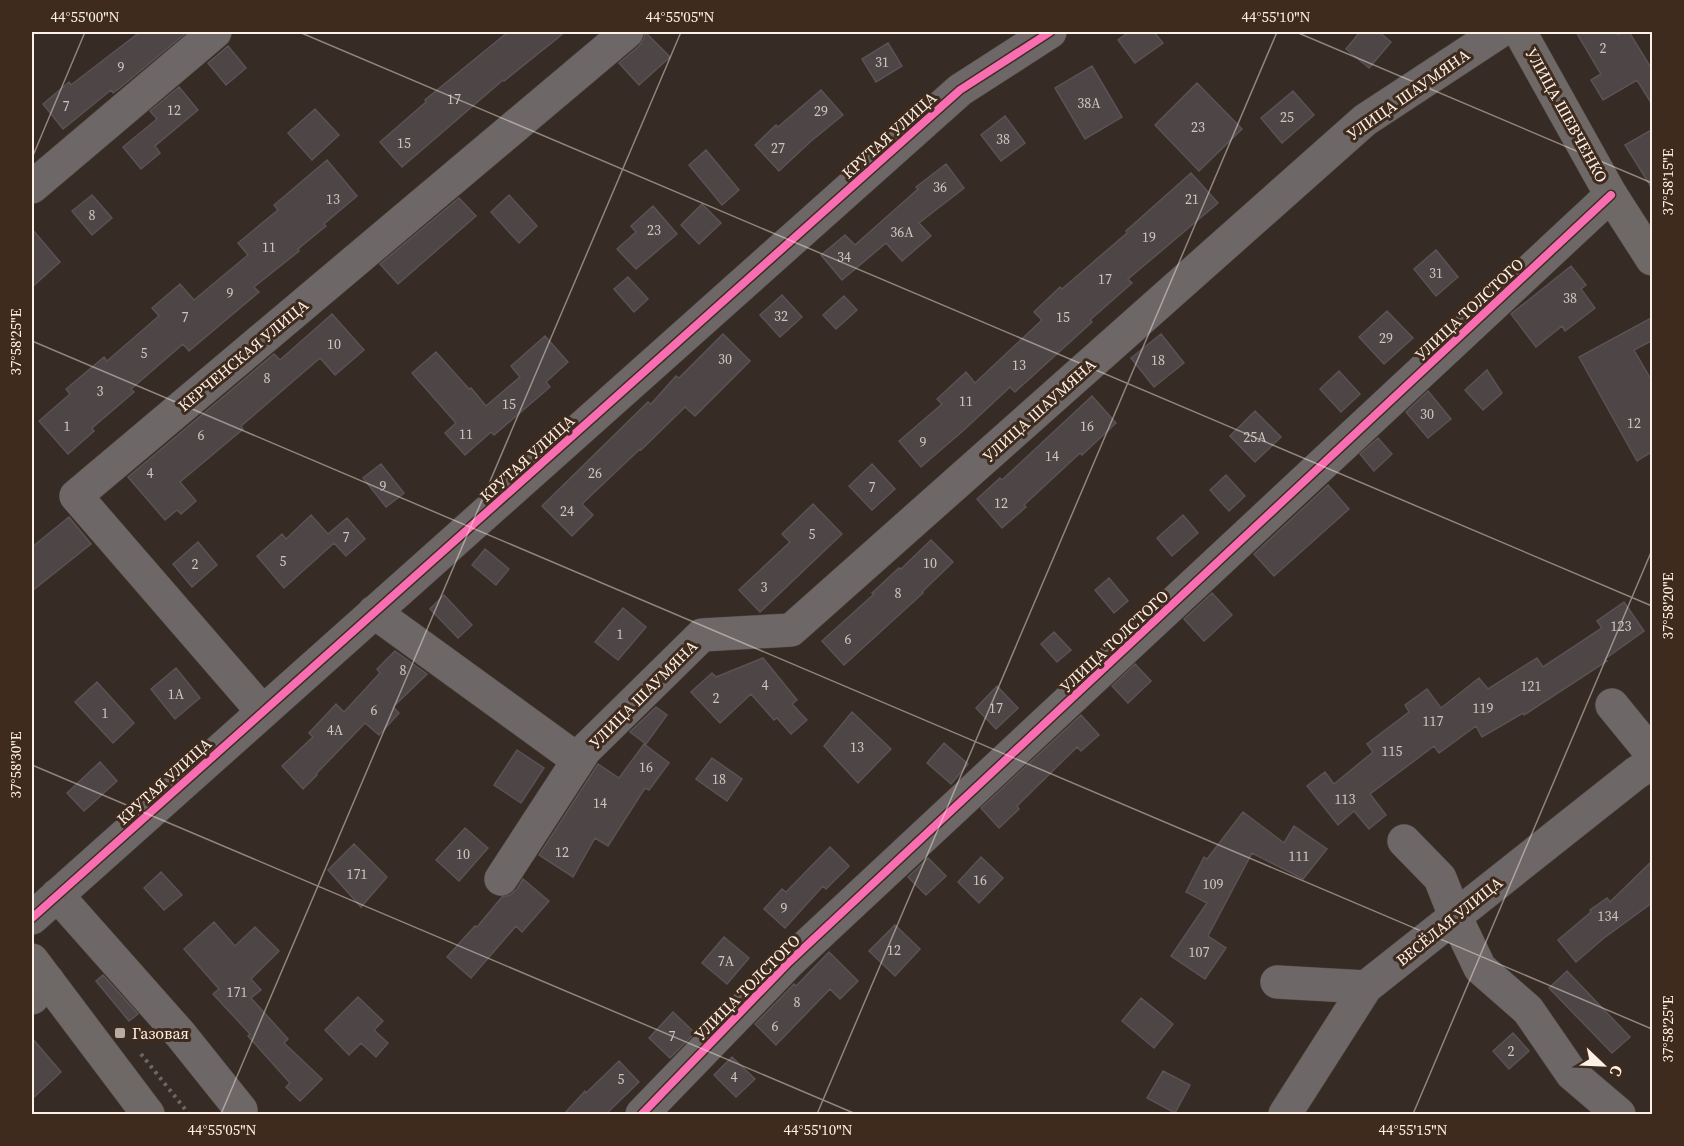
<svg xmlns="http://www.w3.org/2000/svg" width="1684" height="1146" font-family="'Source Serif 4',serif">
<rect width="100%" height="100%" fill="#372c25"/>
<path fill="#4d4546" stroke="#5a5254" stroke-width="1.5" d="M140,32H187L121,87L113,93L111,90L63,129L43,104L69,82L71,85Z
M508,32H565L504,81L503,80L402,167L380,142L426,102L425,100Z
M645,32L670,57L639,85L619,63L639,46L644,39Z
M1129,32H1154L1163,43L1135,63L1118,40Z
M1360,32H1379L1391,42L1369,68L1346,49Z
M1576,32H1616L1618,35L1623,32H1629L1653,71V106L1637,80L1603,100L1591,80L1601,74Z
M888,43L902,66L876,82L862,59Z
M228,46L246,68L226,85L208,63Z
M1092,66L1122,117L1085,139L1055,88Z
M1197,83L1242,129L1199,171L1155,125Z
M179,87L198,110L155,146L160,153L141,169L123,147L157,119L150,111Z
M821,90L843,115L810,142L779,171L755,145L776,125L778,127Z
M1293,91L1314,115L1282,143L1261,118Z
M315,109L339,135L312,160L288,133Z
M1005,116L1025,143L1001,161L981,135Z
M1653,129V190L1625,145Z
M706,150L739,190L722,205L689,165Z
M327,160L357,196L324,224L326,226L298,249L299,251L254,287L259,292L189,351L183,344L131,389L134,392L92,428L94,431L68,454L39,421L70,394L66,389L104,357L107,361L159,316L152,308L180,284L194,300L248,255L238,243L278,210L274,205Z
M946,164L964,188L919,223L931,236L902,261L886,243L842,280L821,255L845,235L855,245L918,189L916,187Z
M1191,173L1218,203L1128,279L1132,283L1090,320L1092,322L1015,392L1010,387L965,429L921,467L899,441L942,404L937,399L966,372L975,383L1042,320L1034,312L1060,287L1062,289L1127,233L1126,231Z
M92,195L112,218L92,235L72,211Z
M509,195L537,226L519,243L491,212Z
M459,198L476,216L398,284L380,264Z
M702,204L721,223L699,244L681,225Z
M653,206L677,234L636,269L617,249L636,232L631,226Z
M32,229L60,262L32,287Z
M1436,250L1458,277L1436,296L1414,269Z
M1571,266L1586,285L1581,289L1595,308L1565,331L1562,326L1536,347L1511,314Z
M628,277L648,299L634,312L614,289Z
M782,295L802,317L780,337L760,315Z
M844,296L857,310L836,329L823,315Z
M1387,311L1413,338L1384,364L1359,337Z
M332,314L364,350L335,375L320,358L262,408L241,426L243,429L180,482L196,501L181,514L177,510L165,520L128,477L274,354L280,360Z
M1653,317V340L1634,350L1653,383V451L1637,461L1579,357Z
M723,334L750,361L695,416L685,407L641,450L640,449L582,504L593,515L572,536L542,506L648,402L651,404L676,376L679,378Z
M1161,334L1184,363L1154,387L1131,358Z
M545,336L568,362L546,382L550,387L494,435L491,432L465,455L445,433L456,423L412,373L436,352L469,389L471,388L486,406L520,377L511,366Z
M1487,370L1502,393L1483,410L1465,390Z
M1339,371L1360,394L1341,412L1320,389Z
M1428,391L1451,419L1428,438L1406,412Z
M1092,396L1116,423L1082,455L1080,453L1024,505L1026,507L1002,528L977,499L1000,478L1002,480Z
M1255,411L1281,437L1255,462L1230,436Z
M1378,438L1392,454L1374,471L1360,454Z
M381,464L404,493L386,507L363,478Z
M872,464L895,489L872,510L849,486Z
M1226,475L1245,496L1229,511L1210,490Z
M1328,485L1349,509L1274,576L1254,554Z
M813,504L842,534L760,612L739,590L790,542L782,534Z
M311,515L328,534L347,518L365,539L346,556L334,543L284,588L257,556L282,534L286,539Z
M1183,515L1198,533L1172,556L1157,538Z
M69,517L91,544L32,591V547Z
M931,540L953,562L922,592L923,593L844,665L822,641L874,594L872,593L899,568L901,569Z
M198,542L217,565L192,587L173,564Z
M485,549L509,569L496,585L472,565Z
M1109,578L1128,601L1114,613L1095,590Z
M1212,593L1232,615L1204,641L1184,619Z
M444,595L472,625L458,638L430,609Z
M1624,602L1644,631L1605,659L1607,661L1524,715L1523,713L1482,737L1476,726L1439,753L1434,746L1370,794L1386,815L1369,829L1354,811L1338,825L1307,786L1325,772L1334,784L1373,752L1367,744L1409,712L1405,705L1427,689L1441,708L1479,678L1488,689L1537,658L1543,667L1602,628L1597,621Z
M623,608L646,627L618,660L595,642Z
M1054,632L1071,650L1057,662L1041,644Z
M395,651L427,674L393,707L399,713L379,735L365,723L316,774L317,775L303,789L282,766L313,737L309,733L336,704L344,712L380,673L377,669Z
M763,658L797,700L792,704L807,720L791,734L777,718L774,720L751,694L720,723L691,692L712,673L716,677Z
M1135,664L1151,681L1128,703L1112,686Z
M176,668L200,698L175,719L151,689Z
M97,682L134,723L113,743L75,702Z
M997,686L1018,708L996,729L976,708Z
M656,707L667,715L646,744L630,732Z
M852,712L891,749L858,783L824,746Z
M1081,715L1099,735L1081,751L1077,747L1017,806L1019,809L999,828L981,808Z
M944,743L968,764L951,784L927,763Z
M644,744L669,763L649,790L645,788L608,846L595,838L573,877L539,855L598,764L619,778Z
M517,750L544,768L521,803L494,785Z
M712,758L742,779L727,801L696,779Z
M100,762L117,781L84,811L67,793Z
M1243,812L1284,843L1294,826L1327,849L1303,879L1252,853L1208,936L1226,948L1205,979L1171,956L1207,903L1186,892L1204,857L1207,859Z
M465,828L488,848L459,881L436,860Z
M354,844L387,877L361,907L328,870Z
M830,847L849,866L826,889L823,886L785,928L764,909L782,889L786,892Z
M981,857L1003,878L979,903L958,882Z
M928,858L946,876L926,895L908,877Z
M1653,860V902L1604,938L1576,962L1558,940L1591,912L1590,910L1607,898L1610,902Z
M161,872L182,895L164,910L144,888Z
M523,879L549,901L522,932L516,926L471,978L447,957L475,926L477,927L502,897L510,895L517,889Z
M214,922L235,946L255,927L279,951L251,979L261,990L251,998L288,1039L284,1043L322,1079L300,1101L286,1087L290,1083L248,1036L250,1034L213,994L219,989L184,949Z
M895,925L920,949L895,976L869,951Z
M724,937L749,958L727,984L702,963Z
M829,952L858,981L840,999L830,989L776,1045L755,1024L794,984L796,986Z
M1567,971L1630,1037L1612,1053L1549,988Z
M103,975L138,1014L129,1021L96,981Z
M358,997L383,1021L374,1030L388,1043L376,1057L361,1043L349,1055L325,1030Z
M1141,998L1173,1024L1154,1048L1122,1021Z
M673,1012L695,1033L670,1058L649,1038Z
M1513,1033L1529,1051L1509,1069L1493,1051Z
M32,1038L61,1072L32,1099Z
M732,1057L755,1079L736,1097L714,1075Z
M619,1061L639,1082L606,1114H564L585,1091L586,1093Z
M1163,1071L1190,1085L1175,1113L1147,1098Z"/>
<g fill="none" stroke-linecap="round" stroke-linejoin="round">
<defs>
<path id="minor" d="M32,187L215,32
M374,612L578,760
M1612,705L1652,754
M262,711L76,496L627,32
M1404,841L1440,878L1455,916L1480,968L1528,1010L1572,1074L1619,1114
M501,879L585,750L702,635L791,630L1365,120L1499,32
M57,895L181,1035L241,1110
M32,918L960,90L1050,32
M1277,982L1366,987
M32,998L48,981
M642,1114L789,962L1611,195
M1285,1114L1366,987L1636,773L1652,763"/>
<path id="major" d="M1520,32L1611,195L1652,259
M32,960L148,1114"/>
</defs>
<use href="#minor" stroke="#514842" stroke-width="34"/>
<use href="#major" stroke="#514842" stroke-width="34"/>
<path stroke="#6d6866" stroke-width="4" stroke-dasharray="3 4.5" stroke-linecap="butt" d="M141,1054L189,1114"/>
<use href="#minor" stroke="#6d6867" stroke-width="33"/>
<use href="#major" stroke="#6e6866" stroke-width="33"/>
<defs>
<path id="cycleway" d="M32,918L960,90L1050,32
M642,1114L789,962L1611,195"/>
</defs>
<use href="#cycleway" stroke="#3f2b1d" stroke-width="11"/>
<use href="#cycleway" stroke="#f96db3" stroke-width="8"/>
</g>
<path fill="none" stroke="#fdf0e7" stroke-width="1.5" stroke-opacity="0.45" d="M299,32L1652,606M1296,32L1652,183M32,158L85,32M32,341L1652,1029M32,765L856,1114M221,1114L681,32M817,1114L1277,32M1413,1114L1652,550"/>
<rect fill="#b8aba3" stroke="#3f2b1d" stroke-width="2" x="114" y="1027" width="12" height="12" rx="3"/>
<g text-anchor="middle" stroke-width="6" stroke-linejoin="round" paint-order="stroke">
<g font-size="14" fill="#d1c5bf">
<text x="1603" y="53">2</text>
<text x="882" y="67">31</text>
<text x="121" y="72">9</text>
<text x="454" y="104">17</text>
<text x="1089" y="108">38А</text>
<text x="66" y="111">7</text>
<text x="174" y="115">12</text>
<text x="821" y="116">29</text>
<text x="1287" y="122">25</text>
<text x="1198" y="132">23</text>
<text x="1003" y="144">38</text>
<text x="404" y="148">15</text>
<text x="778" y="153">27</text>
<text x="940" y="192">36</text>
<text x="333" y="204">13</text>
<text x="1192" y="204">21</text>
<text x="92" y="220">8</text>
<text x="654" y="235">23</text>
<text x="902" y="237">36А</text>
<text x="1149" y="242">19</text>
<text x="269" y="252">11</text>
<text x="844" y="262">34</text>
<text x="1436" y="278">31</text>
<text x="1105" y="284">17</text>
<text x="230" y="298">9</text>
<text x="1570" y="303">38</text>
<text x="781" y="321">32</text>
<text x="185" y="322">7</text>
<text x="1063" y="322">15</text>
<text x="1386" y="343">29</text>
<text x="334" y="349">10</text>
<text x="144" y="358">5</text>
<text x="725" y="364">30</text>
<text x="1158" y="365">18</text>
<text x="1019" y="370">13</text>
<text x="267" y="383">8</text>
<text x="100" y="396">3</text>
<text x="966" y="406">11</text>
<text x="509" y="409">15</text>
<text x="1427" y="419">30</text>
<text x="1634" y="428">12</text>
<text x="67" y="431">1</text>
<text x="1087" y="431">16</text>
<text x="466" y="439">11</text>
<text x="201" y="440">6</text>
<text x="1255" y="442">25А</text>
<text x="923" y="447">9</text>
<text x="1052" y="461">14</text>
<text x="150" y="478">4</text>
<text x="595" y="478">26</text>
<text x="383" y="491">9</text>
<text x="872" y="492">7</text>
<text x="1001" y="508">12</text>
<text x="567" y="516">24</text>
<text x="812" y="539">5</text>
<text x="346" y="542">7</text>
<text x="283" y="566">5</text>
<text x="930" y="568">10</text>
<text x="195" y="569">2</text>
<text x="764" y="592">3</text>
<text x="898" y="598">8</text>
<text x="1621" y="631">123</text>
<text x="620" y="639">1</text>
<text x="848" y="644">6</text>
<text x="403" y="675">8</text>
<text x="765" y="690">4</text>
<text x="1531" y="691">121</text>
<text x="176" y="699">1А</text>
<text x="716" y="703">2</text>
<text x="996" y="713">17</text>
<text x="1483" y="713">119</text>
<text x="374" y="715">6</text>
<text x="105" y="718">1</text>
<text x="1433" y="726">117</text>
<text x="335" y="735">4А</text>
<text x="857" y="752">13</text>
<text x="1392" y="756">115</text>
<text x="646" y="772">16</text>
<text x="719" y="784">18</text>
<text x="1345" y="804">113</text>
<text x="600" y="808">14</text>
<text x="562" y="857">12</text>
<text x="463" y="859">10</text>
<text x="1299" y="861">111</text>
<text x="357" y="879">171</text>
<text x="980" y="885">16</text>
<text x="1213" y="889">109</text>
<text x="784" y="913">9</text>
<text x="1608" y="921">134</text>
<text x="894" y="955">12</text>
<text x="1199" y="957">107</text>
<text x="726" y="966">7А</text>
<text x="237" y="997">171</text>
<text x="797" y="1007">8</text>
<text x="775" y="1031">6</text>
<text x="672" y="1041">7</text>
<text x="1511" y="1056">2</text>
<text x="734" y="1082">4</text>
<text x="621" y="1084">5</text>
</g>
<g font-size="16" fill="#fdf0e7" stroke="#3f2b1d">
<text transform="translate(1408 94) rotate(-35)" y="6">УЛИЦА ШАУМЯНА</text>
<text transform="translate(1567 115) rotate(61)" y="6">УЛИЦА ШЕВЧЕНКО</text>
<text transform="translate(889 135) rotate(-42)" y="6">КРУТАЯ УЛИЦА</text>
<text transform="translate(1469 309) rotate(-43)" y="6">УЛИЦА ТОЛСТОГО</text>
<text transform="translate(243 355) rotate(-40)" y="6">КЕРЧЕНСКАЯ УЛИЦА</text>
<text transform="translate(1039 410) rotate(-42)" y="6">УЛИЦА ШАУМЯНА</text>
<text transform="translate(527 458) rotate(-42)" y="6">КРУТАЯ УЛИЦА</text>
<text transform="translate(1114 641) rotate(-43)" y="6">УЛИЦА ТОЛСТОГО</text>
<text transform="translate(643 694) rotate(-45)" y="6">УЛИЦА ШАУМЯНА</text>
<text transform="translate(164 781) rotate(-42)" y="6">КРУТАЯ УЛИЦА</text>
<text transform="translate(1449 921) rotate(-39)" y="6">ВЕСЁЛАЯ УЛИЦА</text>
<text transform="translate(747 987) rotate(-45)" y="6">УЛИЦА ТОЛСТОГО</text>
</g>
<g font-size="16" fill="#fdf0e7" stroke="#3f2b1d" text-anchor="start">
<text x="132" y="1039">Газовая</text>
</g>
</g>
<rect width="1684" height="1146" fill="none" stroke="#3f2b1d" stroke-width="66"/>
<g transform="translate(1603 1065) rotate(113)" stroke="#3f2b1d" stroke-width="4.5" paint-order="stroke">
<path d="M0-4.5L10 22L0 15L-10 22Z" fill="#fdf0e7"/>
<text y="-9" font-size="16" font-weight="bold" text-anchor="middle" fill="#fdf0e7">С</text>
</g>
<rect x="33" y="33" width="1618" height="1080" fill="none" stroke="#fdf0e7" stroke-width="2"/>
<g font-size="15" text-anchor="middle" fill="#fdf0e7">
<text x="85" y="22">44°55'00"N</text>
<text x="680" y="22">44°55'05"N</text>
<text x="1276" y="22">44°55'10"N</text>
<text transform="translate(1668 182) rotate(-90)" y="5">37°58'15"E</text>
<text transform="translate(16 342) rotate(-90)" y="5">37°58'25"E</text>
<text transform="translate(1668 606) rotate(-90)" y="5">37°58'20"E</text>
<text transform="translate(16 765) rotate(-90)" y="5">37°58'30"E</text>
<text transform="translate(1668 1029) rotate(-90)" y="5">37°58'25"E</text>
<text x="222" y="1135">44°55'05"N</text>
<text x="818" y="1135">44°55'10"N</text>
<text x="1413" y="1135">44°55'15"N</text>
</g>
</svg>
